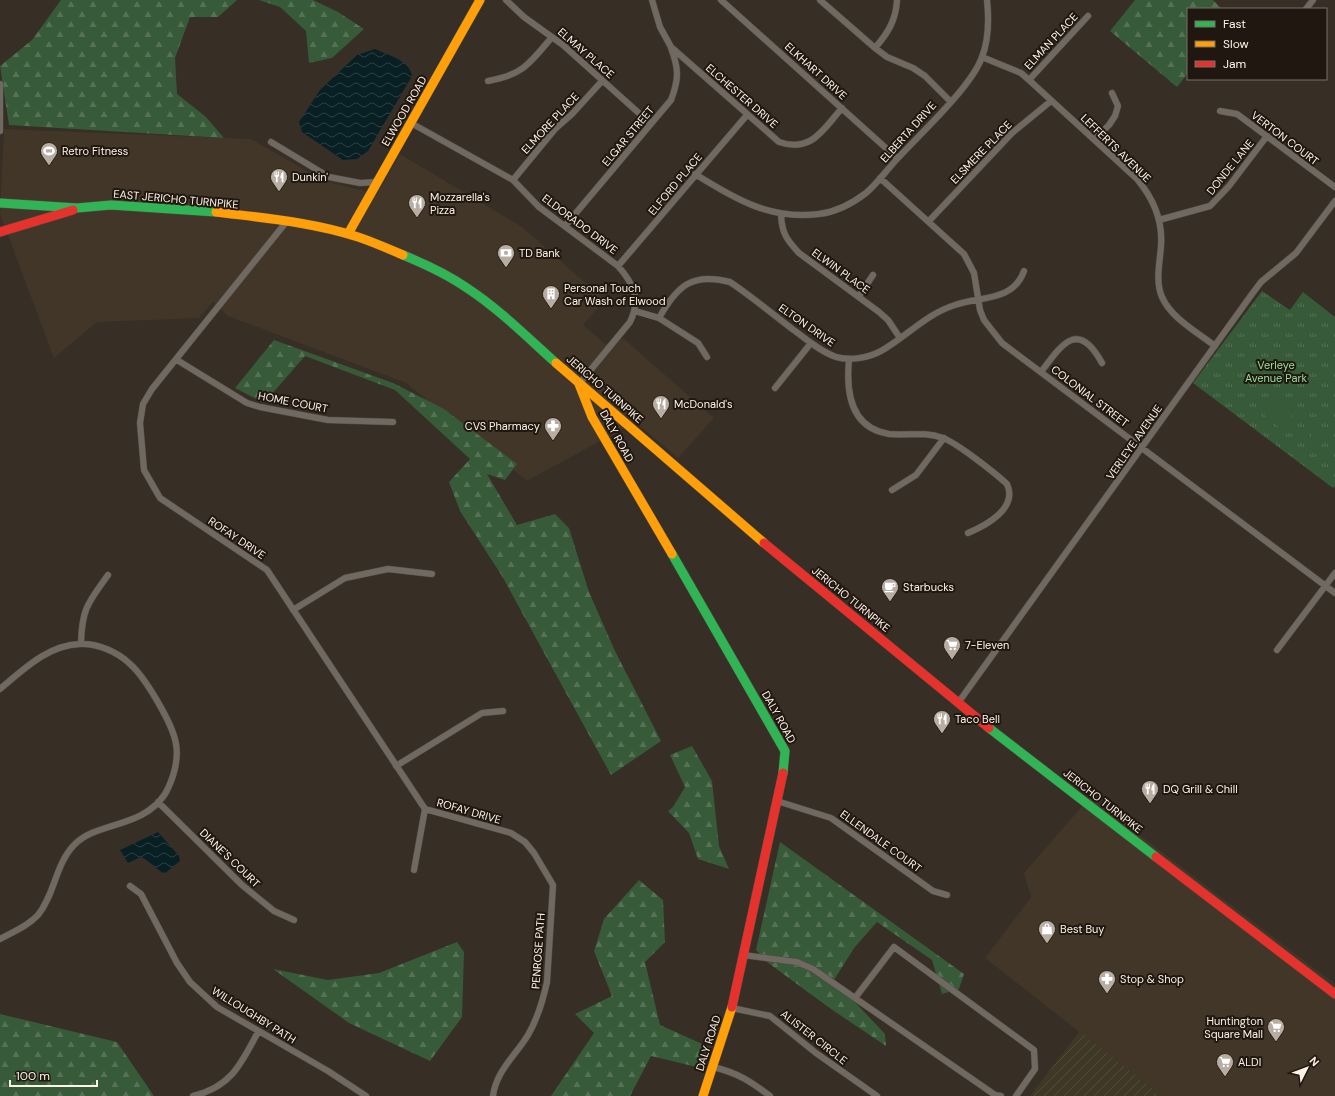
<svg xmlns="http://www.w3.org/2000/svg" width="1335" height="1096" font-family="'DM Sans',sans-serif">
<defs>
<pattern id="industrial-furrows" width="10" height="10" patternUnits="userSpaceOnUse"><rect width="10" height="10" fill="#3f3827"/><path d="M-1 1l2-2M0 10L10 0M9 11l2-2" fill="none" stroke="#524c3c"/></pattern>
<pattern id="grass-tufts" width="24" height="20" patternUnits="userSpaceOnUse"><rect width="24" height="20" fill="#375a39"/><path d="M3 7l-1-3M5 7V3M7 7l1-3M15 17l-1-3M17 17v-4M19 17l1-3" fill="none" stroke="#557256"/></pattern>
<pattern id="forest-firs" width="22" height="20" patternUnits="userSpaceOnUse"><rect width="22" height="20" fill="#375a39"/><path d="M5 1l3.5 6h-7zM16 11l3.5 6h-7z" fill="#557256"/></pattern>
<pattern id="water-waves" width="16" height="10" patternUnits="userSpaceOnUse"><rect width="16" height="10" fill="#082024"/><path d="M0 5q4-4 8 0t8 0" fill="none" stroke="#2d4144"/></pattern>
</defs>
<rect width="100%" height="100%" fill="#372e25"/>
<path fill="#413628" d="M4,129L251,139L324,181L377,194L400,154L522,227L605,300L583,325L605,344L623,338L714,418L678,458L635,422L527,481L406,383L228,316L213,302L199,318L97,322L54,358L0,214Z
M1090,797L1335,984V1096H1161L985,958L1031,897L1024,873Z"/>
<path fill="url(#industrial-furrows)" d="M1080,1031L1161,1096H1030Z"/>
<path fill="url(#grass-tufts)" d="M1262,291L1290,310L1303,292L1335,317V486L1333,488L1193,383Z"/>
<path fill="url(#forest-firs)" d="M61,0H237L218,17H190L175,58L177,94L206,117L224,138L9,125L0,66L32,40Z
M259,0H313L338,12L364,29L332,58L309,63L306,31L280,7Z
M1135,0H1213L1222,9H1188V73L1177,87L1110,31Z
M274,340L393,383L444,409L517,464L505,480L487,474L517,525L555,514L569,528L589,592L615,651L661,741L611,775L502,576L460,511L449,482L470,459L395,390L305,356L264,403L235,388Z
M692,746L712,781L719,846L729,869L698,859L689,833L668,811L673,807L685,787L670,755Z
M780,842L964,974L959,989L942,994L932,960L877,922L854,948L834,980L885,1034L886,1046L831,1009L767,962L756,950Z
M639,880L663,900L665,942L645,962L660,1025L711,1048L701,1068L651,1056L630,1096H551L594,1033L575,1014L612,996L594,951L604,919Z
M457,942L464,952L462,1017L430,1061L349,1023L273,969L328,980L379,973Z
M0,1014L117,1042L154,1096H0Z"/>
<path fill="#375a39" d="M1276,399L1283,404L1271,421L1264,415Z
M1286,406L1294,412L1282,429L1274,423Z
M1314,431L1323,437L1314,451L1305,446Z"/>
<path fill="url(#water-waves)" d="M375,49C387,55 410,60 412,76L368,151L357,159L343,160L302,132L299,122L320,90L357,55Z
M158,832L179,856L180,861L164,874L145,859L141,857L128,863L120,850Z"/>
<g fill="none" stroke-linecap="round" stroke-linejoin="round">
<defs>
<path id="street" d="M506,0L524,17L563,45L651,124
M652,0L660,27L671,47L779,142C811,153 823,130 842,108
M721,0L897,158
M820,0L875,48L887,57L913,68L925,76L950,101
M1306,9L1313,0
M875,48C888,33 896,20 897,0
M982,57L1021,73L1029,80L1137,179C1153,198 1163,220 1161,246C1160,262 1155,281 1162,297C1171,318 1197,332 1215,346
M1029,80L1088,16
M488,81C523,75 530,63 552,37
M1220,111L1237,114L1335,187
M411,123L513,180L539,207L618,266C634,284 641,300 630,322L579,384
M0,131V84
M1095,139L1109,125L1115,116L1118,106L1112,93
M271,142L329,177L360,183L378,182
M695,174C735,199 770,220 819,214C836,212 853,203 866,193C878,183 888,168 899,157C921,133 972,86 982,57C989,39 989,19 987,0
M880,178L964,254L974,273L980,310L984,320L1002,343L1335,593
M513,180L555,129L572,114L602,81
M781,215C782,233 786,239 799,253L879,312L888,320L900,338
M1159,220L1210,206L1229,186L1267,136
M287,221L152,389L143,404L140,423L144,470L160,498L267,570L425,809L511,833L525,842L534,853L553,885L547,982C543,1000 538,1018 528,1035C516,1055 496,1071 493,1096
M929,221L1012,133L1051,101
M565,226L671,100C679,79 679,69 671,48
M618,266L747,115
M859,296L873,275
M635,311L659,318L698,343L707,357
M659,318C677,286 692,272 730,282C751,296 770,312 791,328C805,338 819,351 836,357C850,361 868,358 881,351C906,337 926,314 955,305C980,296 1013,302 1024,271
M177,360L247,403L260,407L328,420L393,422
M849,360C846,391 850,428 889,434C908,436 923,431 943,438C957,443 995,473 1007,484C1018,508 987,525 968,533
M1041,372C1062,344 1078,319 1102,363
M775,388L811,343
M892,490L916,475L944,438
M293,610L345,578L388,569L432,574
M81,643C82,608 88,603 108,575
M1277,650L1335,573
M0,689C24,669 48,645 80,644C97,643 118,652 130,664C145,677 173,724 176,744C179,760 173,780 165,794C142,829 97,821 74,845C55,865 55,894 38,915C28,926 13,932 0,939
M958,703L1252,294L1261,282L1296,253L1335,201
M396,766L482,713L503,711
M777,801L831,818L933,891L947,895
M158,802L242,885L274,911L294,920
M414,870L425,809
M130,886L141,894L177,963L190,982L217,1007L328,1071L366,1096
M743,955L797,962L813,969L995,1095L1001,1096
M855,998L894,947L1034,1050L1035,1069L1016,1096
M732,1008L770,1016L816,1053L877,1096
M713,1067C738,1073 750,1081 770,1096
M193,1096C231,1087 241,1064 258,1032"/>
<path id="fast" d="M0,203L77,208L111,205L216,212
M403,255C425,264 447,274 467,288C499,309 527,337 556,363
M672,554L785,751L783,773
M989,728L1156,857"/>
<path id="slow" d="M216,212C263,218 312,222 358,237C373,242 389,249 403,255
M348,234L480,0
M556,363L764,543
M579,384L592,417L672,554
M703,1096L732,1007"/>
<path id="jam" d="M0,232L73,210
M764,543L989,728
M1156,857L1335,994
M732,1007L783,773"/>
</defs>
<use href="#street" stroke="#534a42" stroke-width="7"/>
<use href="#fast" stroke="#534a42" stroke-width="10"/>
<use href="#slow" stroke="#534a42" stroke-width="10"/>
<use href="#jam" stroke="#534a42" stroke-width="10"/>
<use href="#street" stroke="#6f6961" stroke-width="6"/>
<use href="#fast" stroke="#30b455" stroke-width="9"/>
<use href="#slow" stroke="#ff9f0a" stroke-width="9"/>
<use href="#jam" stroke="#e5322d" stroke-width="9"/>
</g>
<defs>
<symbol id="stadium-pin" viewBox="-11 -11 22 30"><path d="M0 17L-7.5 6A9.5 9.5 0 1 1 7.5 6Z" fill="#b8ada3" stroke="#201810"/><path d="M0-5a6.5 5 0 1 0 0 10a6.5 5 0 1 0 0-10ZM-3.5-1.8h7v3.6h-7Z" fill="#fff"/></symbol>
<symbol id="restaurant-pin" viewBox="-11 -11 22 30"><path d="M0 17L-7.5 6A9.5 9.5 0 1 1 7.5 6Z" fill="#b8ada3" stroke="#201810"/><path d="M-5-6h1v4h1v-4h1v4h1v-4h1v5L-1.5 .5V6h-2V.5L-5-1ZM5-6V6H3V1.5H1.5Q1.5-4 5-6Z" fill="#fff"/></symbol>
<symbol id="bank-pin" viewBox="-11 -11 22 30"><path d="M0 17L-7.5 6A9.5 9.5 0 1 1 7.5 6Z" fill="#b8ada3" stroke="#201810"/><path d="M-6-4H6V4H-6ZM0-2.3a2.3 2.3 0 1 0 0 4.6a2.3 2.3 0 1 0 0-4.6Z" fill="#fff"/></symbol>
<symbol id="building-pin" viewBox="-11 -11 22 30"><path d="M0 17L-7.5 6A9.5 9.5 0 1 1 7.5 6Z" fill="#b8ada3" stroke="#201810"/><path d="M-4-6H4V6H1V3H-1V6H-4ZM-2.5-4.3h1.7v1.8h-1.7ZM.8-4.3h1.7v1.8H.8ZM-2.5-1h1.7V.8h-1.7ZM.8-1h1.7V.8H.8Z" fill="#fff"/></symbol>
<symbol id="pharmacy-pin" viewBox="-11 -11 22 30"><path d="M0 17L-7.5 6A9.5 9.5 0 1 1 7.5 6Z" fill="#b8ada3" stroke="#201810"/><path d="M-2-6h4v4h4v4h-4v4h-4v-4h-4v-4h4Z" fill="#fff"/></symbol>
<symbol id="cafe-pin" viewBox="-11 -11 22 30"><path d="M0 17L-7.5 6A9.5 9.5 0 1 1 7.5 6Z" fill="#b8ada3" stroke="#201810"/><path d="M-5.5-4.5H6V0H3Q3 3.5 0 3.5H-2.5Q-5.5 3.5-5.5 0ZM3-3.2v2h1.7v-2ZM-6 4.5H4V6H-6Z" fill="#fff"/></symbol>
<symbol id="supermarket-pin" viewBox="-11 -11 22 30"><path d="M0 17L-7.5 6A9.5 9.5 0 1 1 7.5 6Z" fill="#b8ada3" stroke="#201810"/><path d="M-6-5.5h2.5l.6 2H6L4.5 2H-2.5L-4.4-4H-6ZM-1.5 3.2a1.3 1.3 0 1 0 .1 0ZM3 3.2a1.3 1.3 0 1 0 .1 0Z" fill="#fff"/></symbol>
<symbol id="shop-pin" viewBox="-11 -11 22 30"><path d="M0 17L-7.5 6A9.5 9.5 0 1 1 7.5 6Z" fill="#b8ada3" stroke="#201810"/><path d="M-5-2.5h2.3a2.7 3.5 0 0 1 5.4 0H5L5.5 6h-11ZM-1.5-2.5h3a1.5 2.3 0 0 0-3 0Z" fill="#fff"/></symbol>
</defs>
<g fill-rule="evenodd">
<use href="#stadium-pin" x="39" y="141" width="20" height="27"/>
<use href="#restaurant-pin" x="269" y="167" width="20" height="27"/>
<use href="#restaurant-pin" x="407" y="193" width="20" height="27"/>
<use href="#bank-pin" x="496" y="243" width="20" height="27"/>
<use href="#building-pin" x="541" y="284" width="20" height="27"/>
<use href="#restaurant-pin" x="651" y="394" width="20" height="27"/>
<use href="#pharmacy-pin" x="543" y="416" width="20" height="27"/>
<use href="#cafe-pin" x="880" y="577" width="20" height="27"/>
<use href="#supermarket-pin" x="942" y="635" width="20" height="27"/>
<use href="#restaurant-pin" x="932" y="709" width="20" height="27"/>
<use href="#restaurant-pin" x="1140" y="779" width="20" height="27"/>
<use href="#shop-pin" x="1037" y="919" width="20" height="27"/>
<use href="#pharmacy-pin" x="1097" y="969" width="20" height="27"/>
<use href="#supermarket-pin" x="1266" y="1017" width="20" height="27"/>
<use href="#supermarket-pin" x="1215" y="1052" width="20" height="27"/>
</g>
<g text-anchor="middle" stroke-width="4" stroke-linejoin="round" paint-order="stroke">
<g font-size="11" fill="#fef2e7" stroke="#201810">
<text transform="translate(1051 41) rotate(-47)" y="4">ELMAN PLACE</text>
<text transform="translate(586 53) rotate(41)" y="4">ELMAY PLACE</text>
<text transform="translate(816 71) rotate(42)" y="4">ELKHART DRIVE</text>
<text transform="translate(742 96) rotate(41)" y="4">ELCHESTER DRIVE</text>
<text transform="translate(404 111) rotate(-60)" y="4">ELWOOD ROAD</text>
<text transform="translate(550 123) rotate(-47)" y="4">ELMORE PLACE</text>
<text transform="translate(908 132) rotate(-48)" y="4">ELBERTA DRIVE</text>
<text transform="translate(628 136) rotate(-50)" y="4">ELGAR STREET</text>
<text transform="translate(1285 138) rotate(37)" y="4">VERTON COURT</text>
<text transform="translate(1116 148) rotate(44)" y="4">LEFFERTS AVENUE</text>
<text transform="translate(981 152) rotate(-46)" y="4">ELSMERE PLACE</text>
<text transform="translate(1230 167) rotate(-51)" y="4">DONDE LANE</text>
<text transform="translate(675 184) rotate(-50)" y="4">ELFORD PLACE</text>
<text transform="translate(176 199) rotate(5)" y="4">EAST JERICHO TURNPIKE</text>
<text transform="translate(580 224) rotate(37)" y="4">ELDORADO DRIVE</text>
<text transform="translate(841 271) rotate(36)" y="4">ELWIN PLACE</text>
<text transform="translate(807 325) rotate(35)" y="4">ELTON DRIVE</text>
<text transform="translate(605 389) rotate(41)" y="4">JERICHO TURNPIKE</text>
<text transform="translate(1090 396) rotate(37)" y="4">COLONIAL STREET</text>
<text transform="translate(293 402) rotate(11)" y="4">HOME COURT</text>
<text transform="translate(617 436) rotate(61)" y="4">DALY ROAD</text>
<text transform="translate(1134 442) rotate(-55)" y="4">VERLEYE AVENUE</text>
<text transform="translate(237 538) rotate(34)" y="4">ROFAY DRIVE</text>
<text transform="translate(851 599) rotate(39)" y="4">JERICHO TURNPIKE</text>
<text transform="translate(779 717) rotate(61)" y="4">DALY ROAD</text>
<text transform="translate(1103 801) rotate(38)" y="4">JERICHO TURNPIKE</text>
<text transform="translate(469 811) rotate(16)" y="4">ROFAY DRIVE</text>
<text transform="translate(881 841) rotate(36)" y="4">ELLENDALE COURT</text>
<text transform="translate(230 858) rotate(44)" y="4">DIANE'S COURT</text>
<text transform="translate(538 951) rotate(-86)" y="4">PENROSE PATH</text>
<text transform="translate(254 1015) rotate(32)" y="4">WILLOUGHBY PATH</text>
<text transform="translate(814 1037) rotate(38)" y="4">ALISTER CIRCLE</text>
<text transform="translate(708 1043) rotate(-72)" y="4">DALY ROAD</text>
</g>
<g font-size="11" fill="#fef2e7" stroke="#201810" text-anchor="start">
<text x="62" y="155">Retro Fitness</text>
<text x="292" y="181">Dunkin'</text>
<text x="430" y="201">Mozzarella's<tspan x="430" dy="13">Pizza</tspan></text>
<text x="519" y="257">TD Bank</text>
<text x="564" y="292">Personal Touch<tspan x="564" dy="13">Car Wash of Elwood</tspan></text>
<text x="674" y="408">McDonald's</text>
<text x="540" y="430" text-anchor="end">CVS Pharmacy</text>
<text x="903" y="591">Starbucks</text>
<text x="965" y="649">7-Eleven</text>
<text x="955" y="723">Taco Bell</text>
<text x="1163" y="793">DQ Grill &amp; Chill</text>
<text x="1060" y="933">Best Buy</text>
<text x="1120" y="983">Stop &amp; Shop</text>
<text x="1263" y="1025" text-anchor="end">Huntington<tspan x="1263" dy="13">Square Mall</tspan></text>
<text x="1238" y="1066">ALDI</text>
</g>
<g font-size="11" fill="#95de9c" stroke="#201810">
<text x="1276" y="369">Verleye<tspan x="1276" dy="13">Avenue Park</tspan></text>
</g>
</g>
<rect x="1187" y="8" width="140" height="72" fill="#201810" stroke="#796f66"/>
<rect x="1195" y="21" width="20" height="6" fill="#30b455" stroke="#796f66"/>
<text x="1223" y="28" font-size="12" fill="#fef2e7">Fast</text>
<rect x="1195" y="41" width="20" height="6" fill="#ff9f0a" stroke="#796f66"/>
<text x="1223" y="48" font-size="12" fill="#fef2e7">Slow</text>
<rect x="1195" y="61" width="20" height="6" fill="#e5322d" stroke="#796f66"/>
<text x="1223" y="68" font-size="12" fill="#fef2e7">Jam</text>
<g transform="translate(1307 1068) rotate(48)" stroke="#201810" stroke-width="3" paint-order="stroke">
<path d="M0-3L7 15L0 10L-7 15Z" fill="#fef2e7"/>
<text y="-6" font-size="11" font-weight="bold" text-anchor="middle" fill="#fef2e7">N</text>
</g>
<path d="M10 1080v6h87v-6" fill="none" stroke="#fef2e7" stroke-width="2"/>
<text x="16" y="1080" font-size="12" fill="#fef2e7" stroke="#201810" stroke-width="3" paint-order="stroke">100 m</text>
</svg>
